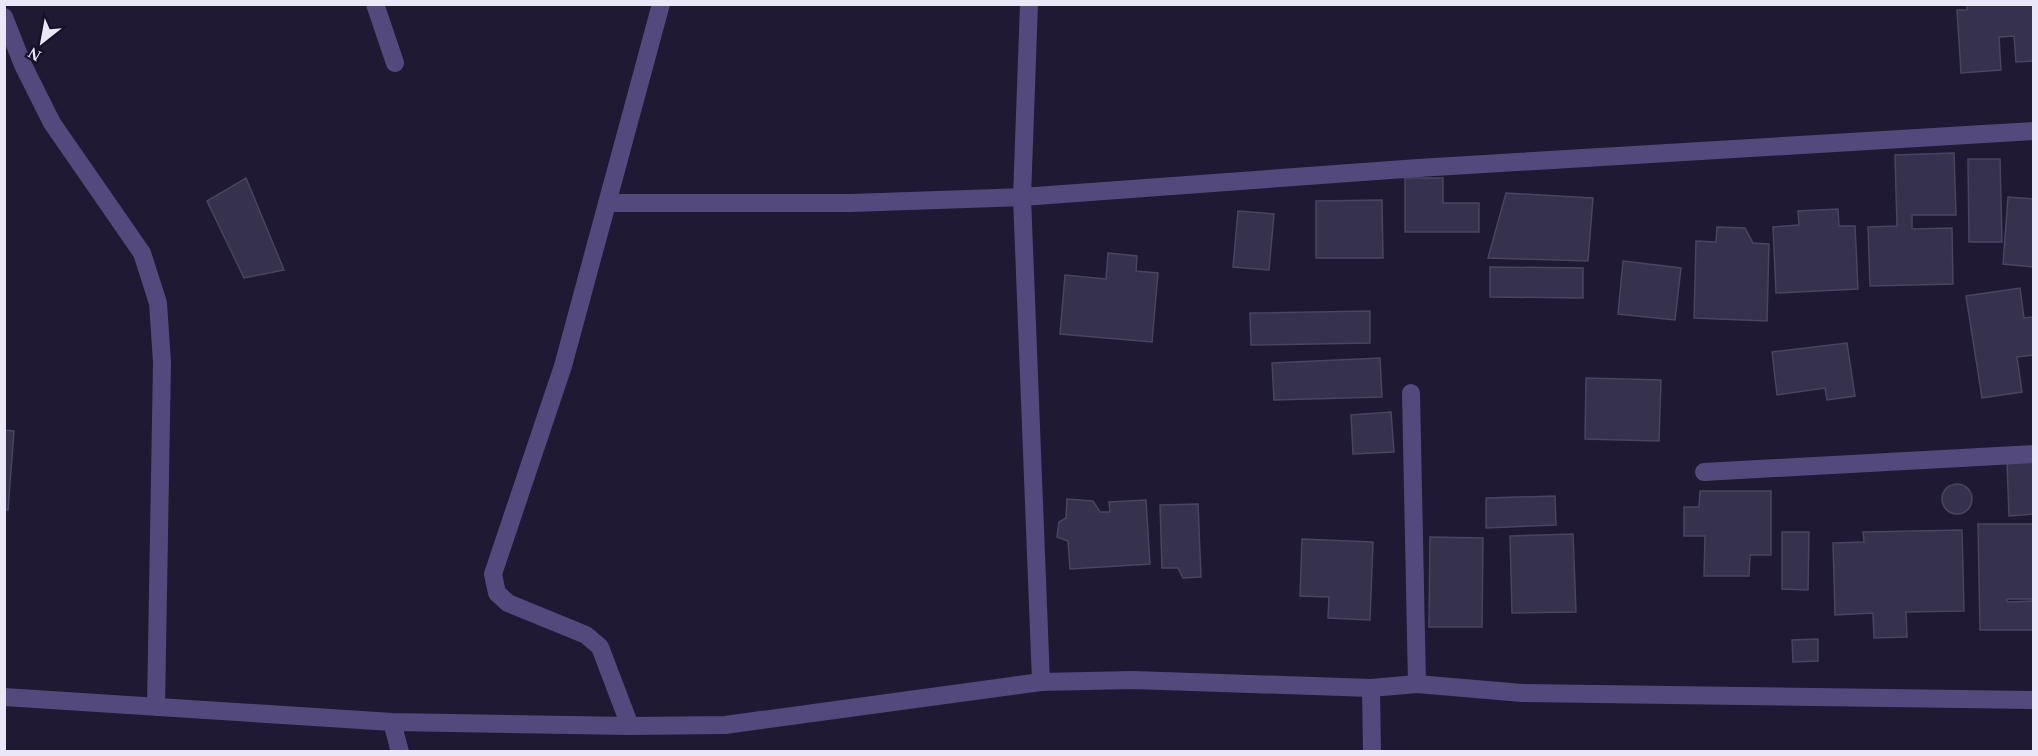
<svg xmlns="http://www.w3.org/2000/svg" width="2038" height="756" font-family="'Times New Roman',serif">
<rect width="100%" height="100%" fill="#1f1933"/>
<path fill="#36314d" stroke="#494461" stroke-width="1.5" d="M1967,4H2034V61L2016,62L2014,36L1999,37L2001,70L1961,73L1957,10H1967Z
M1954,153L1956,215H1912V229L1952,228L1953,284L1870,286L1868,227L1897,226L1895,155Z
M1968,159H2000L2002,242H1969Z
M246,178L284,270L244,278L207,201Z
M1405,178H1443V203H1479V232H1405Z
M1506,193L1593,198L1588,261L1488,258Z
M2008,197L2034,199V267L2003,264Z
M1382,200L1383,258H1316V201Z
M1838,209L1839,226H1855L1858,289L1776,293L1773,227L1799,225L1798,211Z
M1238,211L1274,214L1269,270L1233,267Z
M1717,227L1745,228L1753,243L1769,244L1767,321L1694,318L1696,241L1716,242Z
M1108,253L1137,256L1136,271L1158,273L1152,342L1060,334L1065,275L1106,279Z
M1623,261L1681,268L1675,320L1618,314Z
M1490,267L1583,268V298L1490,297Z
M2020,288L2024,318L2034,317V355L2017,357L2022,392L1982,398L1966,296Z
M1370,311V343L1251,345L1250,313Z
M1847,343L1855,396L1827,400L1825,388L1777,395L1772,352Z
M1380,358L1382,397L1274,400L1272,363Z
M1586,378L1661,380L1659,441L1585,439Z
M1391,412L1394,452L1353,454L1351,415Z
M4,430L14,431L8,510H4Z
M2034,461V514L2009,516L2007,462Z
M1942 499a15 15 0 1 1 30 0a15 15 0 1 1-30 0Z
M1700,491H1771V555H1750L1749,576H1704L1705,536H1684V507H1699Z
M1555,496L1556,525L1486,528V498Z
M1067,499L1093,501L1100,512H1110L1109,502L1146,500L1150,564L1070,569L1068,541L1057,537L1059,522L1066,518Z
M1198,504L1201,577L1183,578L1178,568H1162L1160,505Z
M1978,524H2034V599H2007V602L2034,601V630H1980Z
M1962,530L1964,611L1906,612L1907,637L1874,638L1873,613L1835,615L1833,543L1864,542L1863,532Z
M1782,532H1809L1808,590L1782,589Z
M1573,534L1576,612L1512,613L1510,536Z
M1430,537L1483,538L1482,627H1429Z
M1302,539L1373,542L1370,620L1328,618L1329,597L1300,596Z
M1818,639V661L1793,662L1792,640Z"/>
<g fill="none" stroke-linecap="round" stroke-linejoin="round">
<path stroke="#54497c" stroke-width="18" d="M375,4L395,63
M1029,4L1022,197L1041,682
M4,17L23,65L52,123L142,253L158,303L162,362L156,707
M607,203H851L1022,197L1418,168L2034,131
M1411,393L1417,684
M1704,472L2034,454
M1371,688L1372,752
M4,697L392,722L630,726L725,725L1041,682L1133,680L1371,688L1417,684L1522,693L2034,700
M392,722L400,752
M630,726L600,647L586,635L508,603L497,593L493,574L563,366L661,4"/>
</g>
<rect width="2038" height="756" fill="none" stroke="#eae7f9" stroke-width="12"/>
<g transform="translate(42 42) rotate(211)" stroke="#161029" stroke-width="4.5" paint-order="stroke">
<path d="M0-4.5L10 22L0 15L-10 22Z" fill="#eae7f9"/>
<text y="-9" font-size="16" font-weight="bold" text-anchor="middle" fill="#eae7f9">N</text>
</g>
</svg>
